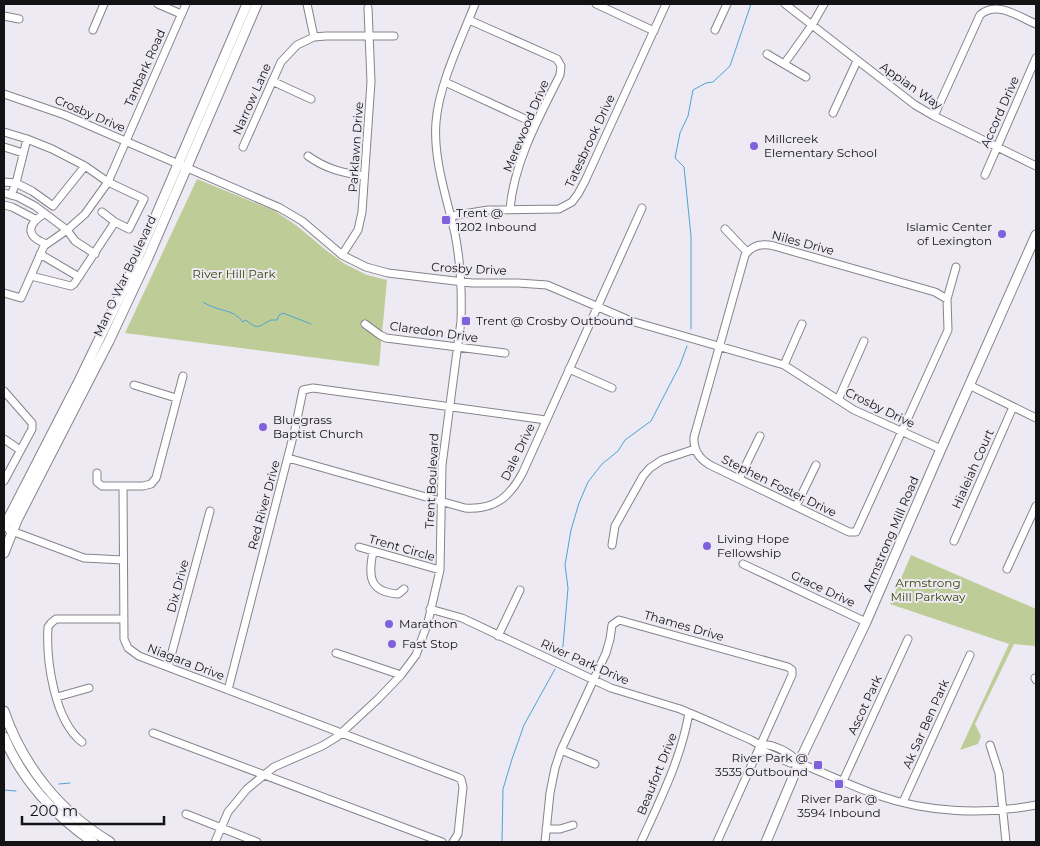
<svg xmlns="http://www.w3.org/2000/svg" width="1040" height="846" font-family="Montserrat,sans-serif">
<rect width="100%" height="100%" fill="#edeaf3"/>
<path fill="#becd98" d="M197,179L275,211L297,226L327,251L345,264L367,275L387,280L379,366L125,333Z
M911,555L1036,609V646L1014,644L975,724L981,736L978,744L960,750L1009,644L890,604Z"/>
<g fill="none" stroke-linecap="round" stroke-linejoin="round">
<path stroke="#4da5d2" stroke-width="1" d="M203,302C217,312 233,308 243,322L246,320C258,331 259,326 271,320H277L279,315L283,313L311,324
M691,329V236L684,167L675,158L680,133L688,116L693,90L706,83L713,82L730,66L751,4
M559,656L563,646L568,588L565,565L571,530L579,503L588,482L602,464L618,451L625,440L651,421L680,365L687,346
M59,784L70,783
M4,790L16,791
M502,842L503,789L512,759L524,725L555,669"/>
<defs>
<path id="minor" d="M158,4L181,14
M307,4L314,37
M596,4L654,31
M785,4L915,105L934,116L1036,166
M4,16L19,19
M469,20L557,59L561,66L560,75C539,117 514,162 510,209
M93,30L104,4
M715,30L727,4
M767,54L806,77
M784,64L812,25L824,4
M272,81L311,99
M445,82L536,124
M4,94L65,115L280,208L302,221L342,255L366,267L388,273L472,283H518L547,285L631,321L784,365L854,410L941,449
M833,113L857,61
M934,116L980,15C997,0 1019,17 1036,24
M4,132L27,139
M4,147L23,153
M243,147L281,62L297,45L314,37L326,36H394
M308,156C326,169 343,173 364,176
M985,175L1036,58
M4,182L16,183L27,139L52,149L85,166L53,206L32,191L16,183L11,195
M4,193L18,197L35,206L67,230L75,241L95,254
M4,205L12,207L35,219
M102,212L115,222
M44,214C26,225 26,237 47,244
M451,216L488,210L559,209L572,202L578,194L585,181L666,4
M725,229L747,252
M40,254L79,277
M342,255L358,230L362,212L371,82L368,8
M31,276L71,286L74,284L115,222L129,229L144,199L108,182L85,166
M4,293L21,298L44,246L67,230L85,214L108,182L186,4
M947,299L935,292L774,246C762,243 752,245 745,255L694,437C693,452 701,461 714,467L849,532H856L948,330L947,299L956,267
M365,324L380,335L386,338L505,353
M784,365L802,324
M569,369L612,388
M134,385L176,398
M969,385L1036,418
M4,391L32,423V429L4,481
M838,400L864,341
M4,439L20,450
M288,458L465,508C495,510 510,497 523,472L642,208
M97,473V482L102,486H143L151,484L156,478L183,376
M739,479L760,436
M123,486L124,639L128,648L139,656L457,777L461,779L463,787L458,834L453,842
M796,506L816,465
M9,530L84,558L123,560
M954,541L1013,407
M612,545L615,526L643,476L650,468L662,460L695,449
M359,547L440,570
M373,552C368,576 369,592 398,594L404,589
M743,564L866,622
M1007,569L1036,506
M430,609L462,618L611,688L680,709L706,720L751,740L760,745L763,751L790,763H799C825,773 851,786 877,795C928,813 984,815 1036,805
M498,636L520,590
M336,653L401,675
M168,667L210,511
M1035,678L1036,680
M228,690L295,429L303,390L313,388L546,420
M57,697L89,688
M153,733L442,842
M82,742C54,720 46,660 48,627L51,623L56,619H124
M760,745C773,743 791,753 799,763
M990,745L999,773L1006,842
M561,750L595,764
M843,781L908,639
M903,802L970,655
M186,814L257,842
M546,829H560L573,825
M215,842L228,812L247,789L274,767L322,746L337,737L378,699L401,675L416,655L428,622L440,570L442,465L461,321C462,291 461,264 455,234C447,198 433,160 436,122C439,84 461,40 475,4
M545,842L550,793L555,768L561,750L606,653L610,639L612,625L619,620L788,667L792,670V675L717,842
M641,842C660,800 681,759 689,713"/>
<path id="major" d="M4,527L80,379L133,269L247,4
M4,553L17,520L109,341L147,260L257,4
M4,711C23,766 60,812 110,842
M4,737C22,780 55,816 93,842
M766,842L802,756L866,622L941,449L1036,235"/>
</defs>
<use href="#minor" stroke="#86838b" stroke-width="9"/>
<use href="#major" stroke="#86838b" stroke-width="11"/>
<use href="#minor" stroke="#fff" stroke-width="7"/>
<use href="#major" stroke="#fff" stroke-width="9"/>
</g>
<g fill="#7f61db" stroke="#edeaf3" stroke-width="2">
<circle cx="754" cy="146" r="5"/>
<rect x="441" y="215" width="10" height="10" rx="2.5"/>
<circle cx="1002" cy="234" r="5"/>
<rect x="461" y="316" width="10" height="10" rx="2.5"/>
<circle cx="263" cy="427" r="5"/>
<circle cx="707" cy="546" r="5"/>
<circle cx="389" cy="624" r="5"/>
<circle cx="392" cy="644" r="5"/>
<rect x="813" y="760" width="10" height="10" rx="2.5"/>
<rect x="834" y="779" width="10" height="10" rx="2.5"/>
</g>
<g text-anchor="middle" stroke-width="4" stroke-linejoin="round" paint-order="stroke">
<g font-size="12" fill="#131215" stroke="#edeaf3">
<text transform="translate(145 68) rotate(-66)" y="4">Tanbark Road</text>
<text transform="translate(911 86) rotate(35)" y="4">Appian Way</text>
<text transform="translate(252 99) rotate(-66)" y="4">Narrow Lane</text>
<text transform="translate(1000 112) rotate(-66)" y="4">Accord Drive</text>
<text transform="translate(90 114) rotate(23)" y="4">Crosby Drive</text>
<text transform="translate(526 126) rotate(-67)" y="4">Merewood Drive</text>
<text transform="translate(590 141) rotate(-65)" y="4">Tatesbrook Drive</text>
<text transform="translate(356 147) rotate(-86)" y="4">Parklawn Drive</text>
<text transform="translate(803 243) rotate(15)" y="4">Niles Drive</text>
<text transform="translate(469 269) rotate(3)" y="4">Crosby Drive</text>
<text transform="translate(125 276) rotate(-65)" y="4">Man O War Boulevard</text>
<text transform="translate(434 332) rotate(8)" y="4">Claredon Drive</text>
<text transform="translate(880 408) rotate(26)" y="4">Crosby Drive</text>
<text transform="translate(518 452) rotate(-64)" y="4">Dale Drive</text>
<text transform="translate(973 469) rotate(-66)" y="4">Hialeiah Court</text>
<text transform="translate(432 481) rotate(-87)" y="4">Trent Boulevard</text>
<text transform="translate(779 486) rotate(26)" y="4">Stephen Foster Drive</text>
<text transform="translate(264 505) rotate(-75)" y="4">Red River Drive</text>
<text transform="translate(891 534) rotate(-67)" y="4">Armstrong Mill Road</text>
<text transform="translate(402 548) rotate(16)" y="4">Trent Circle</text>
<text transform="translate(178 586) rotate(-75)" y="4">Dix Drive</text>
<text transform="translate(823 589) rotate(25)" y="4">Grace Drive</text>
<text transform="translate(684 626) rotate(16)" y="4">Thames Drive</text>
<text transform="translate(186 662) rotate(21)" y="4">Niagara Drive</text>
<text transform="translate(585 662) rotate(24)" y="4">River Park Drive</text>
<text transform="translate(865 705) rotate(-65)" y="4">Ascot Park</text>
<text transform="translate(926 724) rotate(-66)" y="4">Ak Sar Ben Park</text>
<text transform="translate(657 774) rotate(-68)" y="4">Beaufort Drive</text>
</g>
<g font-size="12" fill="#131215" stroke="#edeaf3" text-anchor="start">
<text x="764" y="143">Millcreek<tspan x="764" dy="14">Elementary School</tspan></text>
<text x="456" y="217">Trent @<tspan x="456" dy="14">1202 Inbound</tspan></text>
<text x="992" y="231" text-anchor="end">Islamic Center<tspan x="992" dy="14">of Lexington</tspan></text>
<text x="476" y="325">Trent @ Crosby Outbound</text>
<text x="273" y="424">Bluegrass<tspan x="273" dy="14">Baptist Church</tspan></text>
<text x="717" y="543">Living Hope<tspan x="717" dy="14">Fellowship</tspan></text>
<text x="399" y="628">Marathon</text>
<text x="402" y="648">Fast Stop</text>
<text x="808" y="762" text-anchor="end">River Park @<tspan x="808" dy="14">3535 Outbound</tspan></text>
<text x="839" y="803" text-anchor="middle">River Park @<tspan x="839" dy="14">3594 Inbound</tspan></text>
</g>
<g font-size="12" fill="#374407" stroke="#edeaf3">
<text x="234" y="278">River Hill Park</text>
<text x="928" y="587">Armstrong<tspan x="928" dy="14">Mill Parkway</tspan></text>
</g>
</g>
<rect width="1040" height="846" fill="none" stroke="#131215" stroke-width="10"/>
<path d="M22 816v8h142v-8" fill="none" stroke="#131215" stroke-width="2.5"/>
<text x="30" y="816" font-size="15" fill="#131215" stroke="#edeaf3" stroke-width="4" paint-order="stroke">200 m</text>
</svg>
